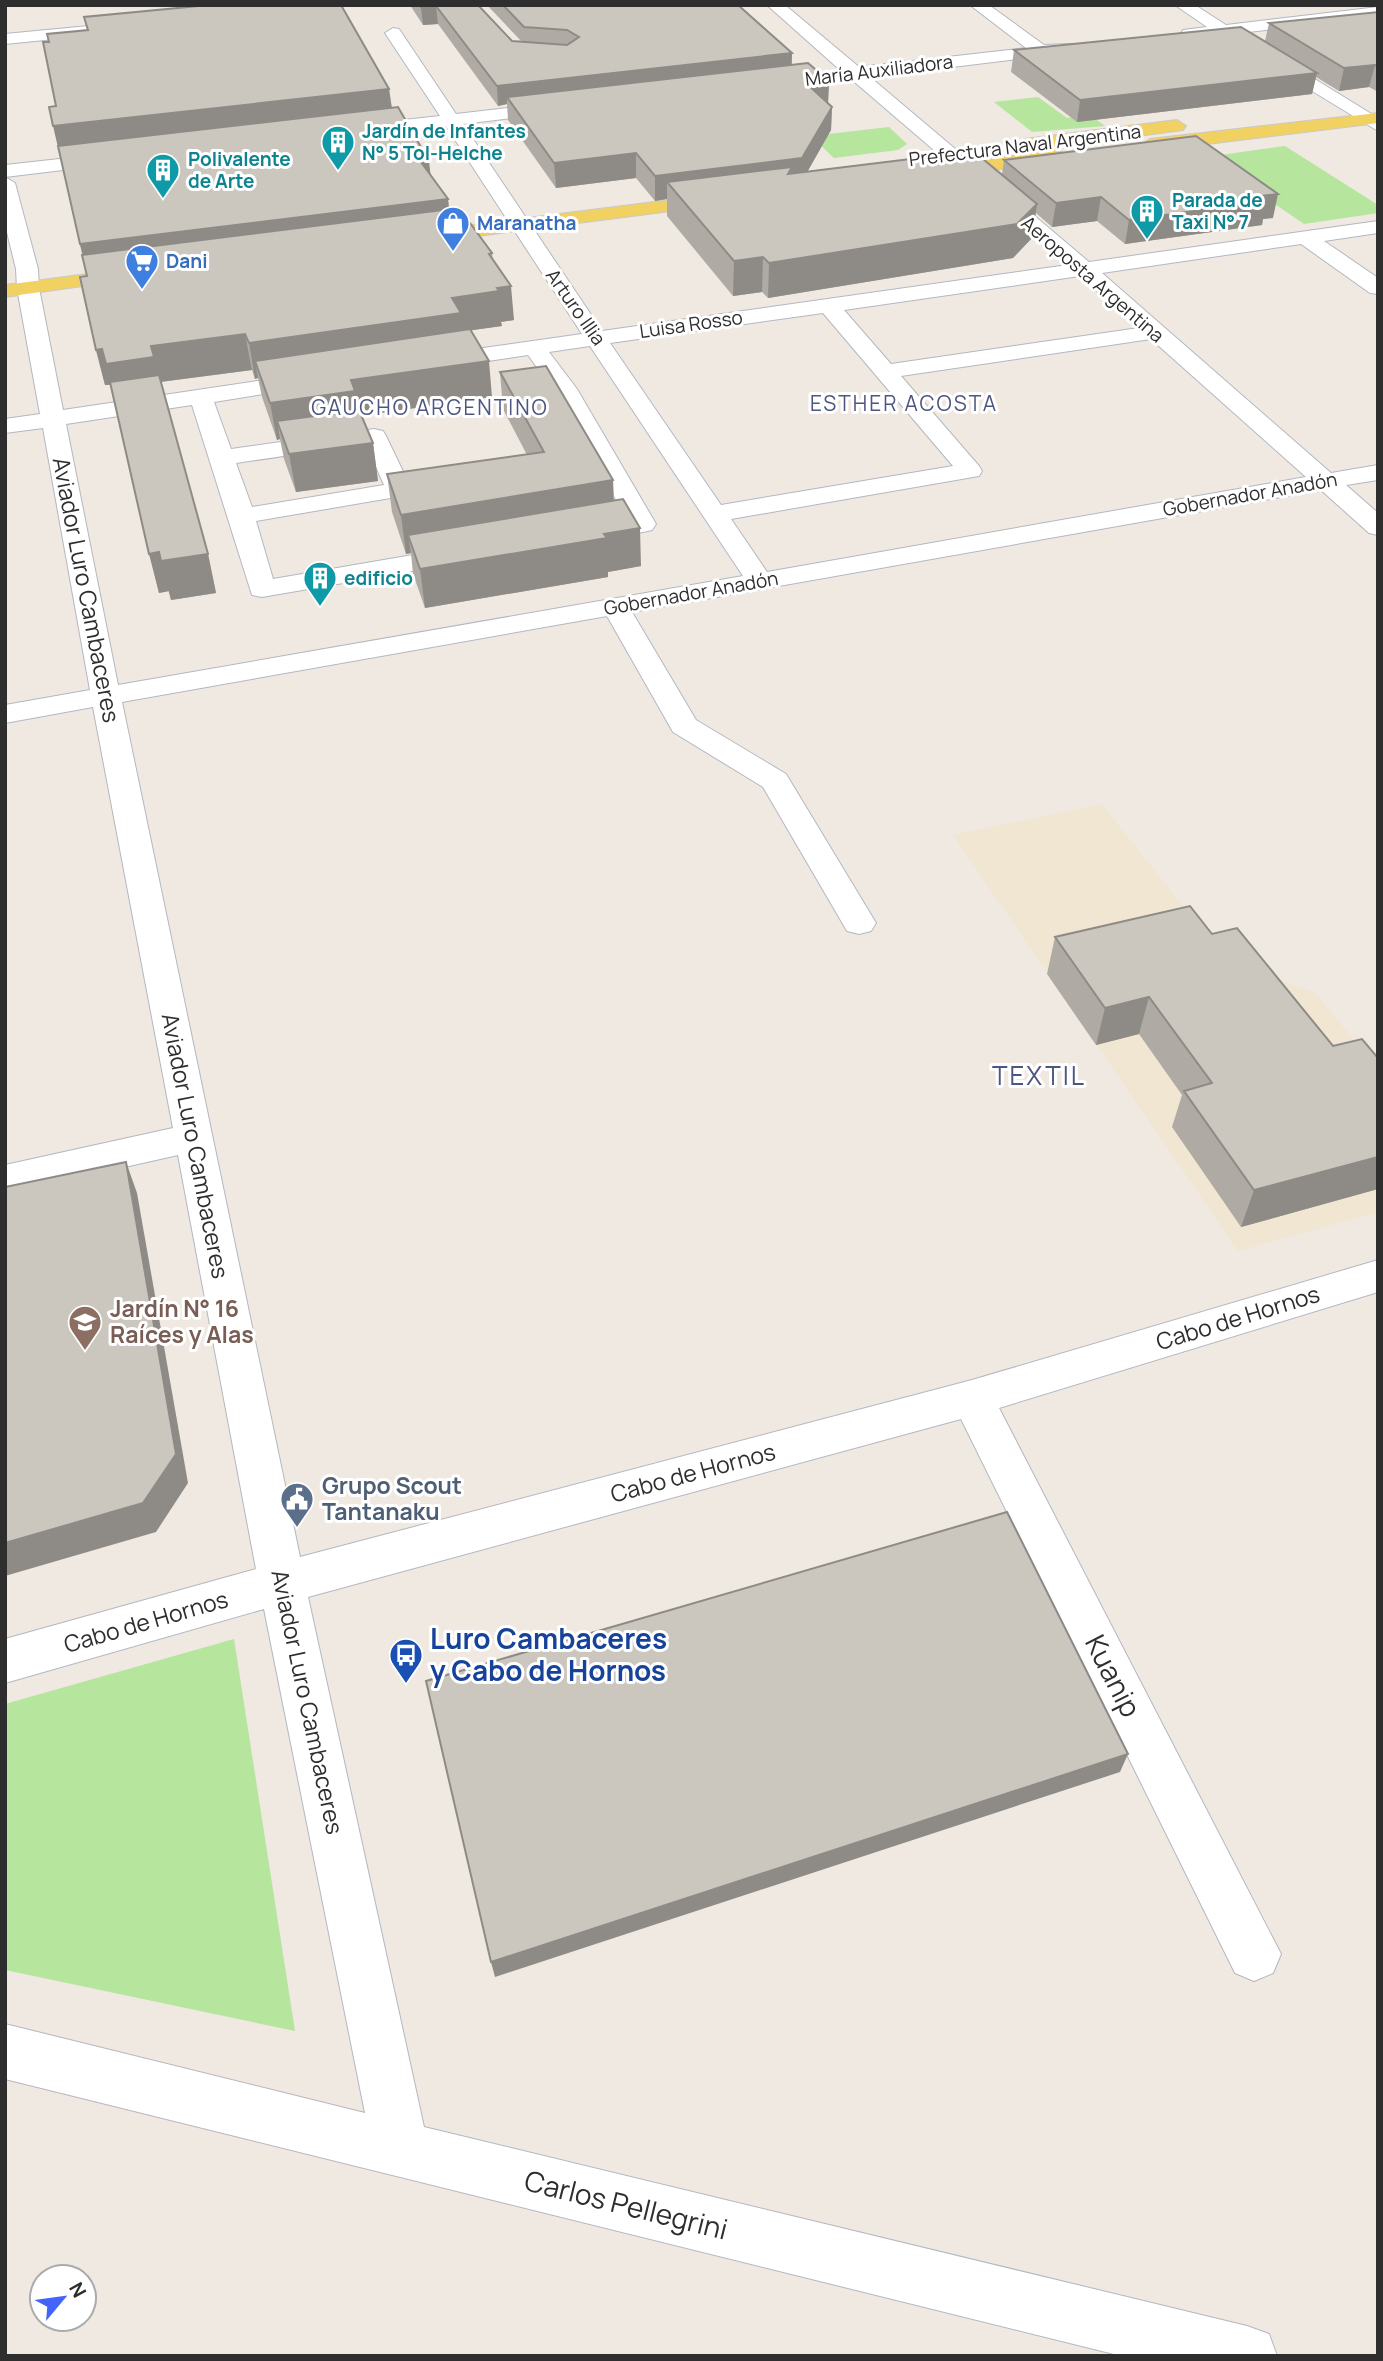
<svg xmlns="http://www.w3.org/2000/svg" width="1383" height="2361" font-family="Manrope,sans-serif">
<rect width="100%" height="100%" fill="#efe9e1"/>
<path fill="#f0e6d1" d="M1102,804L1225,960L1315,993L1378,1069V1212L1238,1251L953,835Z"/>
<path fill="#b6e59e" d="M1038,97L1067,118L1090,115L1105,126L1032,132L994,102Z
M889,127L907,144L898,150L834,158L811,136Z
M1285,146L1378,205V213L1304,224L1206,157Z
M234,1639L295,2031L5,1970V1704Z"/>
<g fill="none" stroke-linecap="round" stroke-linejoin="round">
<defs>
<path id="minor" d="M767,5H785L859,67L1026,48L970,5H989L1044,45L1072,44L1074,48L1072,52L1066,53L870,77L1089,262L1378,221V233L1324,241L1378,278V294L1370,293L1301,244L1102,273L1331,473L1378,465V480L1346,485L1378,513V535L1369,533L1321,490L632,612L696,720L786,774L876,923L871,931L859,934L847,931L763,787L673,732L607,616L122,702L300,1557L972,1380L1378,1260V1292L999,1408L1281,1954L1273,1973L1254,1981L1235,1973L961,1419L308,1597L424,2127L1247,2326L1269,2334L1277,2356H1122L5,2079V2024L365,2113L264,1609L5,1683V1639L256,1569L178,1155L5,1194V1165L173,1128L93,707L5,723V705L90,690L43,428L5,433V419L40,414L17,288L16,269L5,224V177L15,183L38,269L39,288L63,410L311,373L319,375L323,380L319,385L214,402L231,449L374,429L383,431L386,436L412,490L408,495L256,521L273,579L465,546L474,548L478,554L474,560L465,562L262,597L252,595L192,405L66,424L118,685L743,576L590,346L549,352L577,389L656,524L652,530L643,532L586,542L577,540L573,534L577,528L627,519L554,391L528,355L433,369L425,367L422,362L425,357L433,355L582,334L446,126L358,137L349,131L358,125L440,116L385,33L393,28L399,29L456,114L559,102L565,103L568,107L565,111L559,112L463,124L602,331L1068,265L851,79L771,88L765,87L762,83L765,79L771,78L840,70ZM1080,276L1139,328L891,364L844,310ZM823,313L953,466L721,505L610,343ZM1151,339L1306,477L767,572L731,519L979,476L982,471L979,466L901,376ZM366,444L384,485L252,507L236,463Z
M1175,5H1195L1226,25L1378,7V17L1240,33L1378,118V131L1220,35L1183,38L1181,34L1183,30L1207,27Z
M99,25L105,26L107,30L105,34L5,44V34Z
M114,153L123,159L121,163L5,177V165Z"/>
<path id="major" d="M1378,113V123L1150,151L1141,145L1150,139Z
M1177,120L1186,126L1183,130L1025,151L1016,145L1025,139Z
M1055,150L1062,152L1064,156L1062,160L938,178L928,172L938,166Z
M718,194L725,196L728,200L725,204L424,243L417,241L414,237L417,233L424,231Z
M132,268L139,270L143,274L139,278L5,297V285Z"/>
</defs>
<use href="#minor" stroke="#b4b7c1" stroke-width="2"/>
<use href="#major" stroke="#c9c9c9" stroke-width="2"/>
<use href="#minor" fill="#fff" fill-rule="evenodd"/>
<use href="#major" fill="#f2d163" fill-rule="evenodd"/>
</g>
<path fill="#afaba4" d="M410,5H478L512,41L522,42L487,5H738L792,53V65L829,81L828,103L832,107L831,130L807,172L1002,174L1004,160L1273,218L1263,219L1262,225L1125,244L1097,221L1052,227L1036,213L1032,238L1013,258L768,298L762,292L733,296L667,216V199L655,201L636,178L556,188L508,120L507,104L498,106L438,24L423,25Z
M1378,12V92L1369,87L1339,91L1316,77L1312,94L1077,122L1011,72L1014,50L1265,41L1269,23Z
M84,17L389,89L392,108L431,176L448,199L449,210L492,253L493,260L514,320L501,322L502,326L471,330L492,397L361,416L373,443L378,481L296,492L284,459L280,439L277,440L262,397L258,378L255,379L252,370L161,382L208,554L216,593L171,600L169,591L159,593L110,385H105L96,350L87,276L58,146L56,106L49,42L87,30Z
M500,372L613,480L614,501L641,566L608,572V577L425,608L413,574L411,553L406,554L392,512L387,474L527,455L503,409Z
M1212,934L1333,1046L1378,1058V1189L1241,1227L1172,1127L1182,1095L1139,1034L1096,1045L1047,974L1055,937Z"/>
<path fill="#8e8b86" d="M436,6L438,24L423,25L421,7Z
M792,53L791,72L507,97V104L498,106L497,86Z
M1375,65L1369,87L1339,91L1344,68Z
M1317,73L1312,94L1077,122L1080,100Z
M829,81L828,104L807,84Z
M389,89L393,118L60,156L53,126Z
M832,107L831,130L801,183L667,182V199L655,201V176Z
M636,153V178L556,188L554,163Z
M429,161L432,188L421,162Z
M1278,194L1273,218L1263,219L1262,225L1125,244L1129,220Z
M1101,197L1097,221L1052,227L1056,203Z
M448,199L451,226L87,272L80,244Z
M1037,204L1032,238L1013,258L768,298L769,263Z
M763,257L762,292L733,296L734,261Z
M511,286L514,320L501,322L502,326L255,361L258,378L255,379L249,343L497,288Z
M245,334L252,370L159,382L105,385L96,350L151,346Z
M489,361L492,397L358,416L277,421L280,439L277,440L270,403L351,380Z
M373,443L378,481L296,492L289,454Z
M613,480L614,519L408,535L411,553L406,554L401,515Z
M640,528L641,566L608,572V577L425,608L420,569Z
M159,552L169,591L159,593L149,554Z
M208,554L216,593L171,600L161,561Z
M1149,997L1139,1034L1096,1045L1105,1008Z
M1378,1157V1189L1241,1227L1254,1190Z
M126,1162L137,1193L188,1483L156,1532L5,1576V1543Z
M1128,1754L1120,1772L495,1977L491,1962Z"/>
<path fill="#cbc7bf" stroke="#8e8b86" stroke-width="2" d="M209,5H341L389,89L53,126L49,107L56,106L43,42H49L47,34L88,30L84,17Z
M420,5H478L512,41L567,45L579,37L567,30L524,27L503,5H738L792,53L497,86L436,6L421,7Z
M1378,12V66L1375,65L1344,68L1269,23Z
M1241,27L1317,73L1080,100L1014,50Z
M808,63L829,81L807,84L832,107L802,158L655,176L636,153L554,163L507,97Z
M398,107L429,161L421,162L448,199L80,244L58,146Z
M1196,136L1278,194L1260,196L1267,201L1129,220L1101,197L1056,203L1004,160Z
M977,154L1037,204L1017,224L769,263L763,257L734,261L667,182L792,167L788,174L935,156L944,158Z
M459,208L492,253L489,254L511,286L497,288L499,291L452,298L461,313L249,343L245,334L151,346L154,357L106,364L102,349L96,350L80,277L87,276L82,255Z
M470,329L489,361L351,380L355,391L270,403L255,361Z
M546,366L613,480L401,515L387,474L544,452L500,372Z
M159,375L208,554L161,561L159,552L149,554L110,382Z
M359,410L373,443L289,454L277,421Z
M623,499L640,528L604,534L607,538L420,569L408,535Z
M1190,906L1212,934L1237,928L1333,1046L1362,1039L1378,1058V1157L1254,1190L1184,1091L1212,1083L1149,997L1105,1008L1055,937Z
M126,1162L176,1454L143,1503L5,1543V1187Z
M1007,1512L1128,1754L491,1962L426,1681Z"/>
<defs>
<symbol id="building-pin" viewBox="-11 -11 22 30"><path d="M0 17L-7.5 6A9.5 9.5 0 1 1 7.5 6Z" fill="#0f9aa8" stroke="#fff"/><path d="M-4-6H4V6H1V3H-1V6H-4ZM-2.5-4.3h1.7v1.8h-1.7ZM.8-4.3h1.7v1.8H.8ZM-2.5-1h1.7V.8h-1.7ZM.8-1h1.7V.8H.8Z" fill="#fff"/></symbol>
<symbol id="shop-pin" viewBox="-11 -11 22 30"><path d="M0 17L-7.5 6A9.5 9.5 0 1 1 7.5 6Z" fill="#3f7fe0" stroke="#fff"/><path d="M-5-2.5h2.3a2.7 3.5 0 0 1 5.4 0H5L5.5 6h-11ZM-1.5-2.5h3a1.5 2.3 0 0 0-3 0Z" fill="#fff"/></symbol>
<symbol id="supermarket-pin" viewBox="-11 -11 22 30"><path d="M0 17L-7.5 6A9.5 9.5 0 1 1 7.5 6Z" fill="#3f7fe0" stroke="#fff"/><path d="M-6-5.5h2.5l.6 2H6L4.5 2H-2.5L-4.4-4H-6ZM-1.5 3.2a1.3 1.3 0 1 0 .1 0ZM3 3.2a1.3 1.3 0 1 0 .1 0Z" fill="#fff"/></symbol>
<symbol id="school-pin" viewBox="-11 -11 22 30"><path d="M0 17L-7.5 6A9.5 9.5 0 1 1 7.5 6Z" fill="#8d6e63" stroke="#fff"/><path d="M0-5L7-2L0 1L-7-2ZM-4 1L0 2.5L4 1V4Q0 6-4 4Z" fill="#fff"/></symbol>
<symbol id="civic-pin" viewBox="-11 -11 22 30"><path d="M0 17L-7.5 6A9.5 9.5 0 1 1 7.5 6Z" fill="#5c6f8a" stroke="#fff"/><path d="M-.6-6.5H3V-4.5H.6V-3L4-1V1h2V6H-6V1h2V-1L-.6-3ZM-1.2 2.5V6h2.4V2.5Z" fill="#fff"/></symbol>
<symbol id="bus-pin" viewBox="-11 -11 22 30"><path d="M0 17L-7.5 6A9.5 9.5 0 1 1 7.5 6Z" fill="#1a4fb4" stroke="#fff"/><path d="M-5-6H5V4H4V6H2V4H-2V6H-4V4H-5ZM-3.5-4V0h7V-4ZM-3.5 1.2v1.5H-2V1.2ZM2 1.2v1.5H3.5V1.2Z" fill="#fff"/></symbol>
</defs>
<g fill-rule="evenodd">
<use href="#building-pin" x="319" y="123" width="38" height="52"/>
<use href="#building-pin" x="144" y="151" width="38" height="52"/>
<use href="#building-pin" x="1128" y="192" width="38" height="52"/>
<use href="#shop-pin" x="434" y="204" width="38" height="52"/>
<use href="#supermarket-pin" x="123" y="242" width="38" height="52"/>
<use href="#building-pin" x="301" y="559" width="38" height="52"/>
<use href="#school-pin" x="66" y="1303" width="38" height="52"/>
<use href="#civic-pin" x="278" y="1480" width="38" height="52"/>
<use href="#bus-pin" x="387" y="1636" width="38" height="52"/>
</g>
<g text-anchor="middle" stroke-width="6" stroke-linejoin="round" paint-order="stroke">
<g font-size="19" fill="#2e2e2e" stroke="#fff">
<text transform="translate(879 70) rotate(-7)" y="7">María Auxiliadora</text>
<text transform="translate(1025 145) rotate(-7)" y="7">Prefectura Naval Argentina</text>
<text transform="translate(1093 279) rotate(41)" y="7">Aeroposta Argentina</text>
<text transform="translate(576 307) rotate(55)" y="7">Arturo Illia</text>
<text transform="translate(691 324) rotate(-8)" y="7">Luisa Rosso</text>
<text transform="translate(1250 494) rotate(-10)" y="7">Gobernador Anadón</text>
<text transform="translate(691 593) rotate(-10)" y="7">Gobernador Anadón</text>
</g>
<g font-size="19" font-weight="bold" fill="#0d838f" stroke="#fff" text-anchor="start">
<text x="362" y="138">Jardín de Infantes<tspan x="362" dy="22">N° 5 Tol-Helche</tspan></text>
<text x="188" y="166">Polivalente<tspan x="188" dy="22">de Arte</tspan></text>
<text x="1172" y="207">Parada de<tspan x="1172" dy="22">Taxi N° 7</tspan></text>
<text x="344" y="585">edificio</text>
</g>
<g font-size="19" font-weight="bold" fill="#366cbe" stroke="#fff" text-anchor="start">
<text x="477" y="230">Maranatha</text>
<text x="166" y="268">Dani</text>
</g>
<g font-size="21" letter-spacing="2" fill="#4d5680" stroke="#fff">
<text x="904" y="411">ESTHER ACOSTA</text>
<text x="430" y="415">GAUCHO ARGENTINO</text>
</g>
<g font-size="23" fill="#2e2e2e" stroke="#fff">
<text transform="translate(86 590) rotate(79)" y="8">Aviador Luro Cambaceres</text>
<text transform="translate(195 1146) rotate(79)" y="8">Aviador Luro Cambaceres</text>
<text transform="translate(1238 1318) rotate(-17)" y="8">Cabo de Hornos</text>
<text transform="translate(693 1473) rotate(-15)" y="8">Cabo de Hornos</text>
<text transform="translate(146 1622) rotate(-16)" y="8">Cabo de Hornos</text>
<text transform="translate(307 1702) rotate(78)" y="8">Aviador Luro Cambaceres</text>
</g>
<g font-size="23" font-weight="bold" fill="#785e54" stroke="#fff" text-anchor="start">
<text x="110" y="1317">Jardín N° 16<tspan x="110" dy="26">Raíces y Alas</tspan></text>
</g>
<g font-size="23" font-weight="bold" fill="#4e5e75" stroke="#fff" text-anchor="start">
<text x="322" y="1494">Grupo Scout<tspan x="322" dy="26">Tantanaku</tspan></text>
</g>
<g font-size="26" letter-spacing="2" fill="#4d5680" stroke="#fff">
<text x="1039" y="1085">TEXTIL</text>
</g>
<g font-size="28" font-weight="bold" fill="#164399" stroke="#fff" text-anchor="start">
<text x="430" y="1649">Luro Cambaceres<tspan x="430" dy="32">y Cabo de Hornos</tspan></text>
</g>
<g font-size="28" fill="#2e2e2e" stroke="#fff">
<text transform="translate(1113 1676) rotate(63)" y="10">Kuanip</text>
<text transform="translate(626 2205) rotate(14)" y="10">Carlos Pellegrini</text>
</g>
</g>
<rect width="1383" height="2361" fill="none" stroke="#2e2e2e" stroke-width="14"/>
<g transform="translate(63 2298) rotate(61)"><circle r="33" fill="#ffffff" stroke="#ababab" stroke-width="2"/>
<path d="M0-5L12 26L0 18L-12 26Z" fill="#4264fb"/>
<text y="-10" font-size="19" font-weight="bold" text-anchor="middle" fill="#2e2e2e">N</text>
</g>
</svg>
